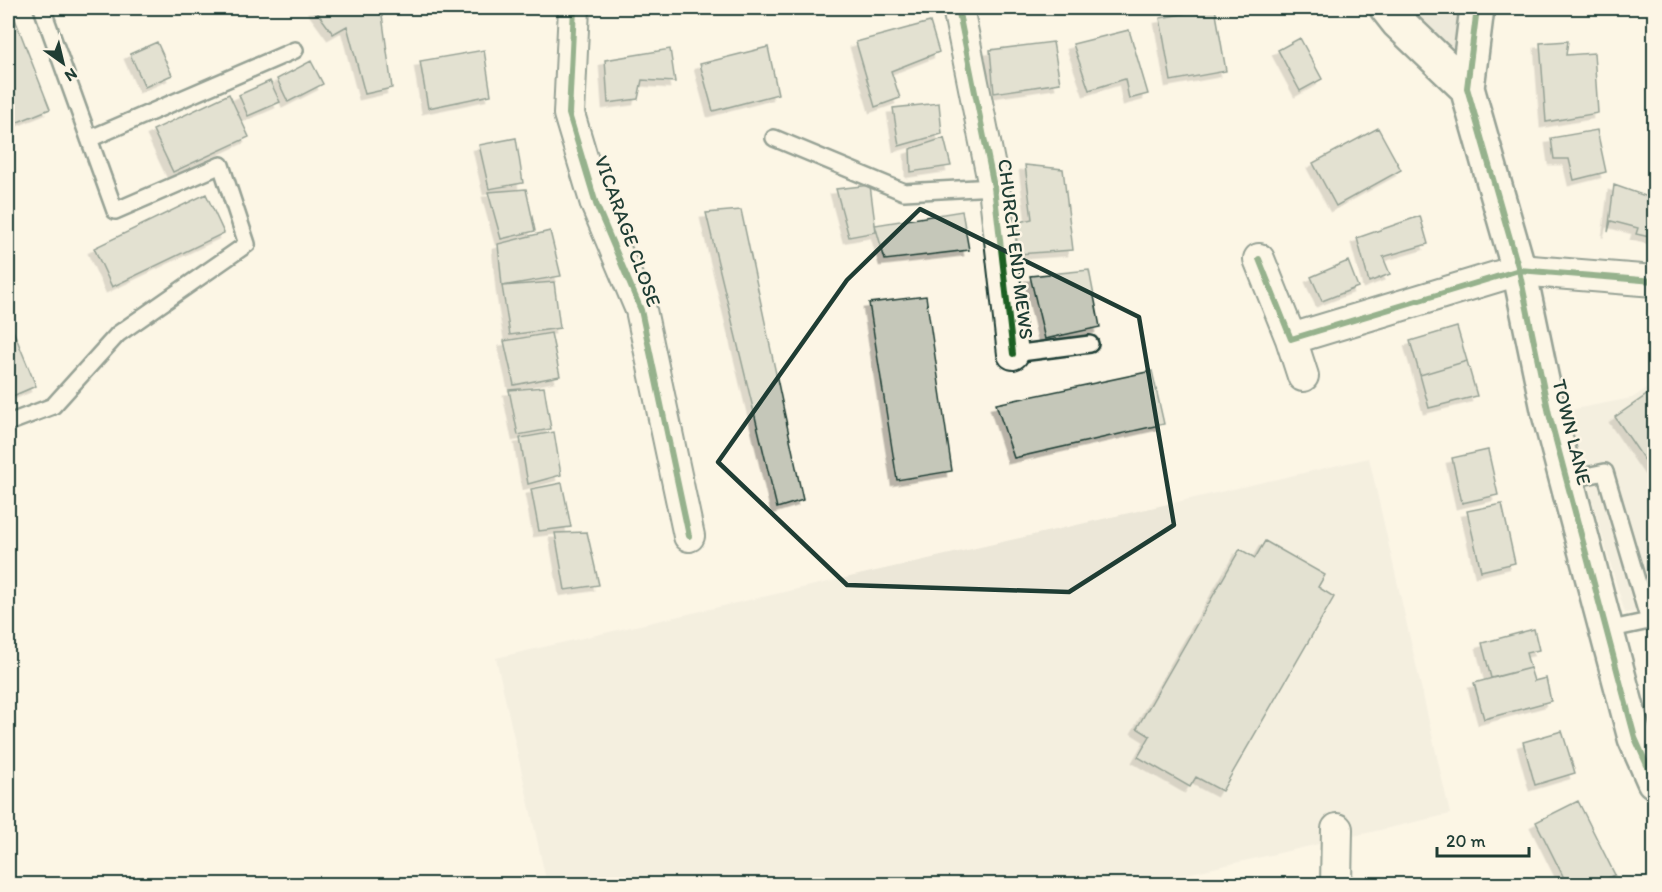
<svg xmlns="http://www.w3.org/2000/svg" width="1662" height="892" font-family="Itim,sans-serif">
<defs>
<filter id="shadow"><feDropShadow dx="-5.5" dy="5.5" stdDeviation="0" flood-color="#0004"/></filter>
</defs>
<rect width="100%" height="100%" fill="#fcf5e5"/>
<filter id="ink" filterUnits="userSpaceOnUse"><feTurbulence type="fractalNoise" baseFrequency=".0167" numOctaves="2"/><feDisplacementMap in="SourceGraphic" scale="12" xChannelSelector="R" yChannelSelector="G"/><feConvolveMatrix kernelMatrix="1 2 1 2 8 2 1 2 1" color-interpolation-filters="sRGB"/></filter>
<g filter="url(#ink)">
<path fill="#ece7d8" d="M1654,384V611L1625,613L1587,484L1569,410L1632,398Z
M1369,458L1450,814L1143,884H547L496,658Z"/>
<path fill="#dcdacc" stroke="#7e8c80" stroke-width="1.5" d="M1387,8H1477L1467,88Z"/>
<path fill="#c5c7b9" stroke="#1f3d34" stroke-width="1.5" filter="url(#shadow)" d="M314,8H377L382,15L392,88L365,94L347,26L333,34Z
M1215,8L1226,71L1171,81L1160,18Z
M11,9L50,109L8,126V10Z
M930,22L939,52L891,71L900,98L875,107L856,42Z
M1129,30L1148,94L1129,99L1125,79L1089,90L1073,44Z
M1300,38L1322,79L1300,91L1278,50Z
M1568,41L1566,55L1594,53L1598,113L1546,122L1540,43Z
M157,42L172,75L145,87L130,54Z
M1053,42L1060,83L994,93L990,50Z
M768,47L778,94L713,111L700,64Z
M670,49L675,82L642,80L638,99L608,103L605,60Z
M484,50L491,95L428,108L420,61Z
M311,61L323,84L288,102L277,79Z
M270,81L280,102L248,116L239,95Z
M229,94L249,137L173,172L153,130Z
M939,103L942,134L899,146L893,108Z
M1378,128L1401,170L1336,206L1313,163Z
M1597,130L1606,172L1574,180L1569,159H1554L1551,138Z
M516,138L523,183L489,189L479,145Z
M944,138L951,166L911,172L910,149Z
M1025,165L1063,169L1073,250L1018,254L1015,223L1032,219Z
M870,185L876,232L849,237L836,189Z
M1614,185L1654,199V238L1636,234L1638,228L1611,221L1608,232Z
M526,189L535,231L501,239L488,192Z
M206,194L224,233L112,287L94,248Z
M741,210L803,500L777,508L706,213Z
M962,211L969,250L885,260L875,225Z
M1420,216L1428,244L1383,257L1390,274L1369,282L1357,238Z
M550,231L561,276L502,286L498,244Z
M1348,261L1358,287L1322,301L1311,277Z
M1089,270L1100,327L1045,339L1030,276Z
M554,282L560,328L510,335L502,286Z
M926,296L952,471L897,480L869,303Z
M8,318L36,386L8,398Z
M1457,327L1467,361L1420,375L1410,341Z
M551,333L560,376L514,385L504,341Z
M1467,361L1477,396L1429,408L1420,375Z
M1152,371L1164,424L1014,458L996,404Z
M544,387L551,429L518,435L509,390Z
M1654,390V474L1615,417Z
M554,432L561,475L528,484L520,438Z
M1488,450L1498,495L1462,503L1452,458Z
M562,483L571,527L539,531L531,489Z
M1502,504L1515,563L1481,571L1467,511Z
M587,532L599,585L565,590L555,533Z
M1265,541L1325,575L1318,587L1334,597L1222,791L1196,777L1190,787L1138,757L1150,736L1137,728L1240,549L1255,558Z
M1534,629L1539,650L1526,653L1530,668L1491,678L1482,643Z
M1530,668L1534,681L1546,678L1551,701L1484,719L1474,683Z
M1562,731L1575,773L1535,785L1523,742Z
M1578,801L1615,875L1595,884H1567L1536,822Z"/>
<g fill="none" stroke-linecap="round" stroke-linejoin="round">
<defs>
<path id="service" d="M774,138L904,192L994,187
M89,139L295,50
M1013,354L1090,344
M8,423L53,406L118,334L247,244L221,165L115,211L42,8
M1567,480L1605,472L1649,621L1607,630"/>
<path id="minor" d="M574,8L569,114L596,204L641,310L689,536
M958,8L994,187L1013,354
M1259,259L1291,339L1519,270L1654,281
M1291,339L1303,376
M1336,884L1337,829"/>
<path id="tertiary" d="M1387,8L1398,22L1467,88L1519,270L1549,414L1635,738L1654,781
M1467,88L1477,8"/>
</defs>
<use href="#service" stroke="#1f3d34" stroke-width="20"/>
<use href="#minor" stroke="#1f3d34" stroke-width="34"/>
<use href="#tertiary" stroke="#1f3d34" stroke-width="38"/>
<use href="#service" stroke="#fcf5e5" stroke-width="15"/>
<use href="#minor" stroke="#fcf5e5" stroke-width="30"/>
<use href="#tertiary" stroke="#fcf5e5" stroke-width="33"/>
<defs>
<path id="cycleway" d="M574,8L569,114L596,204L641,310L689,536
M958,8L994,187L1013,354
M1477,8L1467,88L1519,270L1549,414L1635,738L1654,781
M1259,259L1291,339L1519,270L1654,281"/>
</defs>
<use href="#cycleway" stroke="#fcf5e5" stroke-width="10"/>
<use href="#cycleway" stroke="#1b5e20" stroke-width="6"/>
</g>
</g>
<path d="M0 0H1662V892H0ZM920,209L1139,317L1174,525L1069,592L847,585L718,462L847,280Z" fill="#fcf5e5" fill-opacity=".55" fill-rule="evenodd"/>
<path fill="none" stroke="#1f3d34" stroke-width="4.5" stroke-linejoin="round" d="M920,209L1139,317L1174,525L1069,592L847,585L718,462L847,280Z"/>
<g text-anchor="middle" stroke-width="5" stroke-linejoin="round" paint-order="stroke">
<g font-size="20" fill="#1f3d34" stroke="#fcf5e5">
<text transform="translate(628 231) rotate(70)" y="7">VICARAGE CLOSE</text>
<text transform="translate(1016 249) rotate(83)" y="7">CHURCH END MEWS</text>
<text transform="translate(1572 432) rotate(76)" y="7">TOWN LANE</text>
</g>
</g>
<rect width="1662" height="892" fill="none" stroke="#fcf5e5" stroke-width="30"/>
<rect x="15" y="15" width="1632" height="862" fill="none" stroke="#1f3d34" stroke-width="2" filter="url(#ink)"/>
<g transform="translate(63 63) rotate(146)" stroke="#fcf5e5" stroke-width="4.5" paint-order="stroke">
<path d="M0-4.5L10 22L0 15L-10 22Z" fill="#1f3d34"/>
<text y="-9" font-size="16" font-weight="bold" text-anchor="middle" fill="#1f3d34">N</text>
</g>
<path d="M1437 847v9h92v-9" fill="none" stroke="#1f3d34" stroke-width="3"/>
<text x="1446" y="847" font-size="18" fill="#1f3d34" stroke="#fcf5e5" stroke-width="4.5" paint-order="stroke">20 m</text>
</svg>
